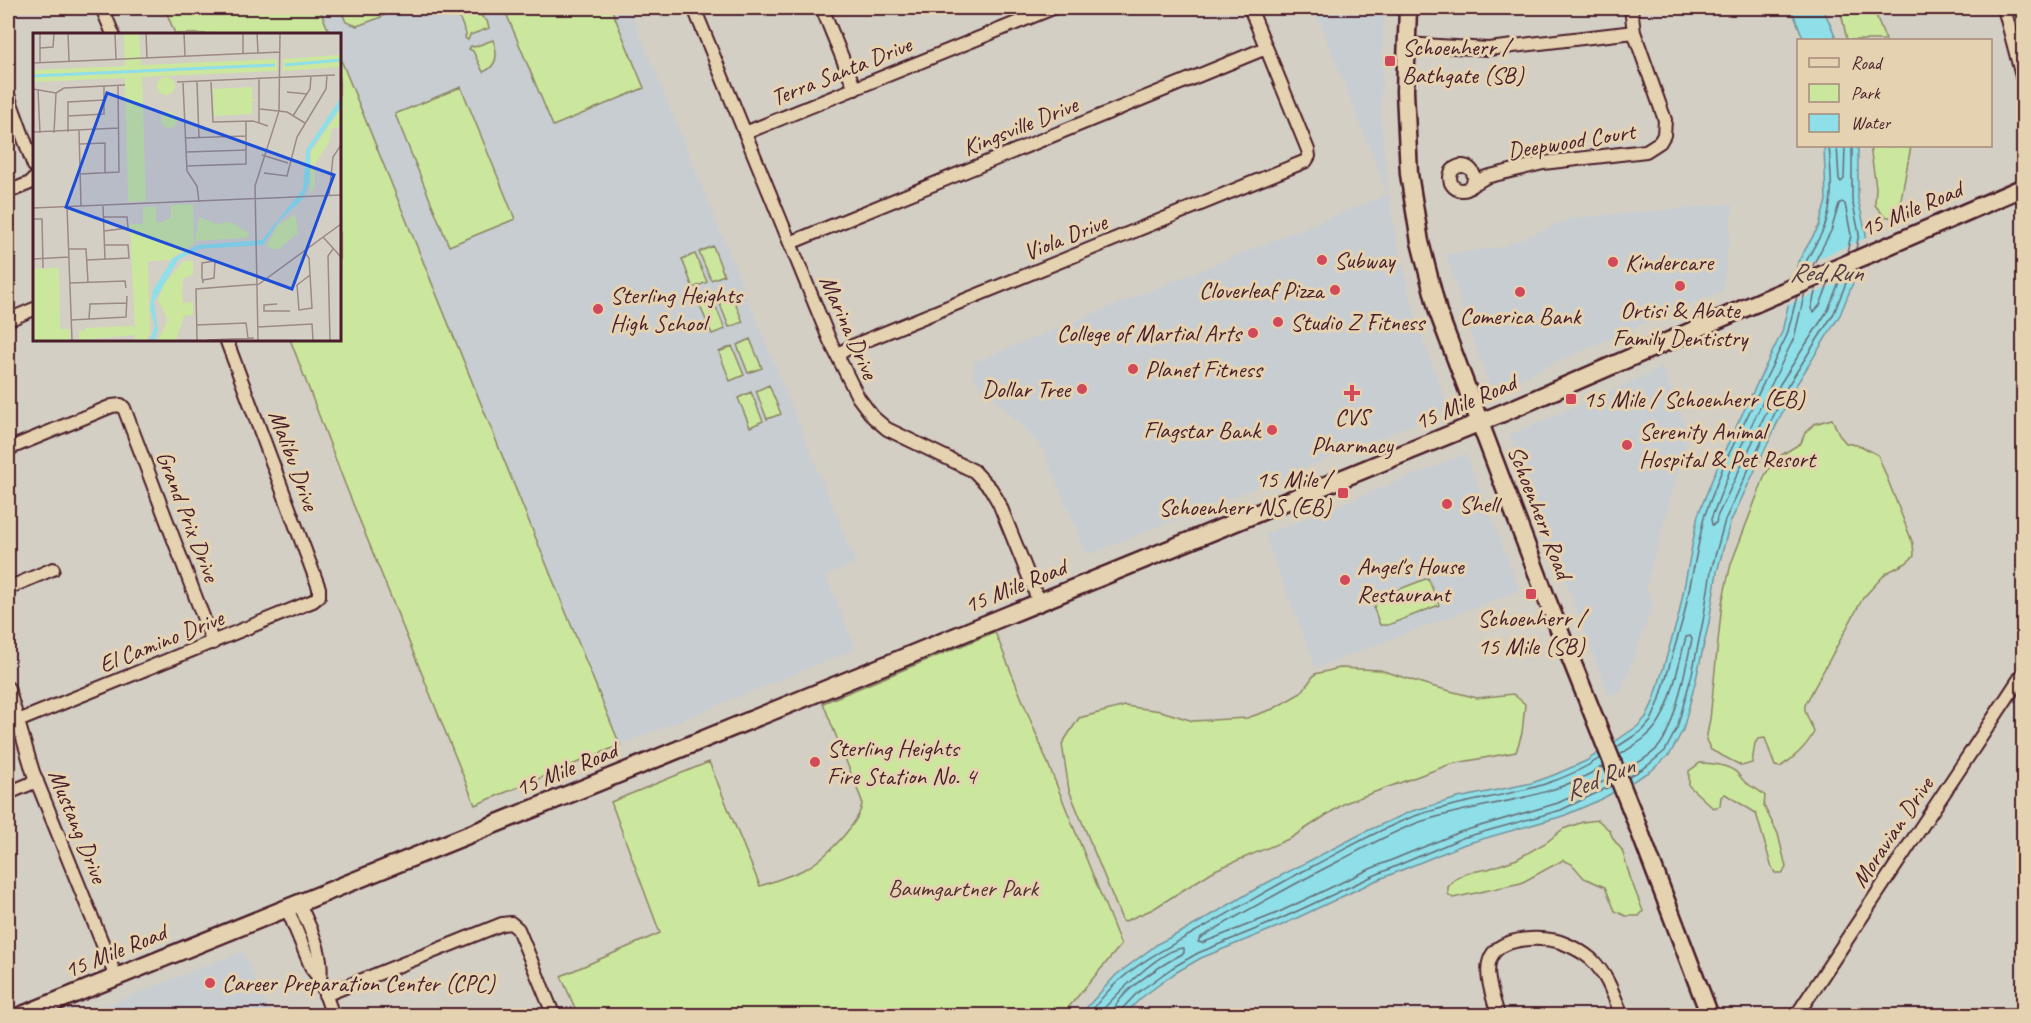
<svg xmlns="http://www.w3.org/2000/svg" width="2031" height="1023" font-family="Caveat,sans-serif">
<rect width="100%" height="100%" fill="#d4cfc4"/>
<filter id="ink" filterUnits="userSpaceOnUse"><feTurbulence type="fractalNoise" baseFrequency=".0167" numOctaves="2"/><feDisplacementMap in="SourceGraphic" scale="12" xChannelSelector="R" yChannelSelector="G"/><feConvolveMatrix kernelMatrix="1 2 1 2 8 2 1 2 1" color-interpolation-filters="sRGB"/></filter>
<g filter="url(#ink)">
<path fill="#c8cdd2" d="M319,8H629L856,563L826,575L856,649L620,745L339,55V34H330Z
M1314,8H1384L1381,113L1384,156L1394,230L1417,323L1449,410L1087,555L1043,449L1020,423L973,379L974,362L1388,194Z
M1733,204L1723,291L1666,314L1492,391L1469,330L1446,254L1503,247L1572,218Z
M1662,368L1689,434L1646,586L1653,605L1621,692L1609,695L1510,435Z
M1466,454L1520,590L1316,668L1264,535Z
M243,951L270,1015H83Z"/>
<path fill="#cbe79d" stroke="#8a8364" stroke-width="1.5" d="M165,8H319L330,34H175Z
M340,8H398L379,18L357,26L346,22Z
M504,8H611L644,88L553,126Z
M1840,8H1873L1886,40H1847Z
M464,12H476L487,21L489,28L470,35L468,40L465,38L466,34L458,14Z
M493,40C498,53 498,66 483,72L473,51L469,49L471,46L474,47Z
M339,55L620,745L475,805L345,484L290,339H339Z
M461,87L515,219L449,246L395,114Z
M1870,146H1911L1899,210L1894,218L1884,216L1875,205L1876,187Z
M713,246L724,275L711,280L699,252Z
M695,254L707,282L693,288L682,259Z
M731,293L743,322L729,327L718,299Z
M713,300L725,329L712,334L700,306Z
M750,339L762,368L748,373L737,345Z
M732,346L744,375L730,381L719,352Z
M769,385L781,414L767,419L756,391Z
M751,392L763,421L750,427L738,398Z
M1832,419L1840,436L1846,443L1861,446L1878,455L1913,544L1914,556L1906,563L1886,573L1863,598L1805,705V711L1814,732C1807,746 1793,759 1780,767L1775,766L1765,738L1758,739L1755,743L1752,763L1742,766L1711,750L1706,740L1710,719L1722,603L1731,564L1765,475L1775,459L1801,443L1805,433L1814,424Z
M1428,578L1439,605L1388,625H1380L1374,609L1377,598Z
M995,632L1121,945L1062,1015H578L561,976L660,933L611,802L709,762L760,886C774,881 790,876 803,870C822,861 863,822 862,801L823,703Z
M1340,668L1380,670L1431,686L1477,698L1513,694L1525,704L1522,733L1516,752L1451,764L1345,803L1291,838L1215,870L1153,909L1123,922L1069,790L1062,744L1079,718L1125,706L1161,711L1193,721L1247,718L1273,709L1301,693L1315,674Z
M1700,763C1711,763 1729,765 1737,773C1740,776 1742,780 1746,783C1753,788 1759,789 1765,796L1764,806L1778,834L1786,867L1783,873H1775L1771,865L1756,813L1725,794L1721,797L1720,806L1713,808L1689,786V771Z
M1598,820L1609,830L1614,840L1622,850L1631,880L1643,911L1639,916H1626L1615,911L1605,887L1584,878L1572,864L1563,860L1521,883L1453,898L1448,894V887L1454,880L1466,873L1488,869L1517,859L1547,842L1563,829L1583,822Z"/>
<path fill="#8edfe7" stroke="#73929c" stroke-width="1.5" d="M1791,8H1823L1837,40H1804Z
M1824,146H1858V199L1866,234L1855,278L1840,315L1793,390L1730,523L1717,572L1709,622L1697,675L1683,730L1670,754L1651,771L1600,800L1563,816L1465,844L1375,881L1280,926L1201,958L1175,973L1141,998L1124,1015L1079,1016L1116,975L1159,943L1191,927L1261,886L1369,830L1412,811L1458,798L1532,783L1554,775L1586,761L1638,726L1646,717L1654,700L1679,614L1698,515L1720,460L1782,332L1798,262L1819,226L1826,201Z"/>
<path fill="#d4cfc4" d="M1868,237L1858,275L1785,306L1794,269Z"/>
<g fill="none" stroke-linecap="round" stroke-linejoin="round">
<path stroke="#656c76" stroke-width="1.5" d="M1837,146L1839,179L1841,182L1844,179L1845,146
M1852,146V199L1859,234L1856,249
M1811,269L1831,231L1839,204L1842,202L1845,204L1851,235L1847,253
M1802,273C1806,257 1817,244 1823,230C1835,203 1831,174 1829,146
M1816,288L1811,309L1814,312L1820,305L1829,282
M1805,292L1794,338L1732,465L1711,519L1712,525L1716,523L1717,517L1780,384L1828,310L1841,277
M1617,747L1643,730L1651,721L1659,702L1684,615L1704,517L1725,462L1787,335L1797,296
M1620,755C1632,746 1647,739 1656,726C1671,707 1679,662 1686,637L1690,636L1692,639C1686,666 1675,725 1660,745C1652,756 1637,763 1626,770
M1603,766C1546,803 1480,801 1417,823C1390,833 1364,848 1339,861C1292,885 1246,911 1200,938L1198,942L1202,943L1275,914L1370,869L1460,832L1558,803L1609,779
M1629,777L1647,766L1665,751L1677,728L1692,674L1703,621L1711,571L1725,520L1787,387L1834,313L1850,273
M1087,1016C1098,1003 1108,989 1121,979C1143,960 1168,947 1193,933C1234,911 1272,887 1313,866C1346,849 1379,829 1415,816C1478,794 1542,797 1600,758
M1097,1016C1112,999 1162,947 1184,948V953C1165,963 1114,993 1112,1016
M1120,1016L1121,1010L1137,993L1172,968L1198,953L1278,920L1373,876L1462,838L1561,810L1611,786"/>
<defs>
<path id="minor" d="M102,8L113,34
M694,8L830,341L858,397L873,417L887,429L974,471L991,489L999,503L1039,602
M822,8L855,89
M2004,8L2024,84
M1406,44L1488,49L1634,32
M8,95L34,166
M745,133L1053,8
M1450 178a12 12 0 1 1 24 0a12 12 0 1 1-24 0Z
M1472,185L1486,177L1543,163L1646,151L1660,142L1664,135L1665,120L1634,32L1631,8
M8,192L30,183L34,179
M790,243L1266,48
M8,320L34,309
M837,355L850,347L1306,161L1309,156L1308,150L1250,8
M8,449L112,406L121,405L124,408L213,643
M8,588L53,569
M8,688L33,772L116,977
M18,721L313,601L319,596V588L226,339
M8,793L37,781
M299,903C309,927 324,952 320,979
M287,908L312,969L320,979L333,1016
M325,995L502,924L511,923L518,929L554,1016
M1498,1016C1494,999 1483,973 1491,957C1501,936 1545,936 1563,943C1573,947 1583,952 1591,959C1607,974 1614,996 1622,1016
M1796,1016L2024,672"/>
<path id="major" d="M1408,8L1405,91L1409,174L1420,242L1438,312L1546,597L1633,814L1710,1016
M20,1016L594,784L1505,412L2024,187"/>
</defs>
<use href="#minor" stroke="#4a1f2b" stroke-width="16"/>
<use href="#major" stroke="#4a1f2b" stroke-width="21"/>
<use href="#minor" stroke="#e5d2b0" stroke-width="12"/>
<use href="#major" stroke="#e5d2b0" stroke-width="16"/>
</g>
</g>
<g fill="#d1495b" stroke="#e5d2b0" stroke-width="2">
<rect x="1384" y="55" width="12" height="12" rx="3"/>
<circle cx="1322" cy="260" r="6"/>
<circle cx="1613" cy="262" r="6"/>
<circle cx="1680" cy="286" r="6"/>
<circle cx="1335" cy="290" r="6"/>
<circle cx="1520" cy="292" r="6"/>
<circle cx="598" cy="309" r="6"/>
<circle cx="1278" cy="322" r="6"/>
<circle cx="1253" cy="333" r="6"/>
<circle cx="1133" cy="369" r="6"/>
<circle cx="1082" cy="389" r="6"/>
<path d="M1349 384h6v6h6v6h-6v6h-6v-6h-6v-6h6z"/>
<rect x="1565" y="393" width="12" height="12" rx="3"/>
<circle cx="1272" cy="430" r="6"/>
<circle cx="1627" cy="445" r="6"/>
<rect x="1337" y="487" width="12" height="12" rx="3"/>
<circle cx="1447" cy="504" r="6"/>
<circle cx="1345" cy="580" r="6"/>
<rect x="1525" y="588" width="12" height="12" rx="3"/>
<circle cx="815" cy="762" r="6"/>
<circle cx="210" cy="983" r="6"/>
</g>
<g text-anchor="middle" stroke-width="6" stroke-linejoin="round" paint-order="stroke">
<g font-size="24" fill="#4a1f2b" stroke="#e5d2b0" text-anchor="start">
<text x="1402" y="55">Schoenherr /<tspan x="1402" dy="28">Bathgate (SB)</tspan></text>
<text x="1334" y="268">Subway</text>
<text x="1625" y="270">Kindercare</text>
<text x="1323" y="298" text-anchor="end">Cloverleaf Pizza</text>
<text x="610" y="303">Sterling Heights<tspan x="610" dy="28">High School</tspan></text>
<text x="1680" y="318" text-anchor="middle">Ortisi &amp; Abate<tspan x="1680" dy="28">Family Dentistry</tspan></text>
<text x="1520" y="324" text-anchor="middle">Comerica Bank</text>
<text x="1290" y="330">Studio Z Fitness</text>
<text x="1241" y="341" text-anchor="end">College of Martial Arts</text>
<text x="1145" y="377">Planet Fitness</text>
<text x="1070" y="397" text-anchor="end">Dollar Tree</text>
<text x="1583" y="407">15 Mile / Schoenherr (EB)</text>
<text x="1352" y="425" text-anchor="middle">CVS<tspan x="1352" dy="28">Pharmacy</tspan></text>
<text x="1260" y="438" text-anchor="end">Flagstar Bank</text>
<text x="1639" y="439">Serenity Animal<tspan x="1639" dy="28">Hospital &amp; Pet Resort</tspan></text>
<text x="1331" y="487" text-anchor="end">15 Mile /<tspan x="1331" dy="28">Schoenherr NS (EB)</tspan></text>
<text x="1459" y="512">Shell</text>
<text x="1357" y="574">Angel's House<tspan x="1357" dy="28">Restaurant</tspan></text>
<text x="1531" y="626" text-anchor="middle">Schoenherr /<tspan x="1531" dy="28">15 Mile (SB)</tspan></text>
<text x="827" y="756">Sterling Heights<tspan x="827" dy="28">Fire Station No. 4</tspan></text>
<text x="222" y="991">Career Preparation Center (CPC)</text>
</g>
<g font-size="24" fill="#4a1f2b" stroke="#e5d2b0">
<text transform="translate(841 71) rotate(-22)" y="8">Terra Santa Drive</text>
<text transform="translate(1020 126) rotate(-22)" y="8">Kingsville Drive</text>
<text transform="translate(1571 141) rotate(-9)" y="8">Deepwood Court</text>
<text transform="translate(1911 209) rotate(-23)" y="8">15 Mile Road</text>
<text transform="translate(1065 237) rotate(-22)" y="8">Viola Drive</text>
<text transform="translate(849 327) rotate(66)" y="8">Marina Drive</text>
<text transform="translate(1465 402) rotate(-23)" y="8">15 Mile Road</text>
<text transform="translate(294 460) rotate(70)" y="8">Malibu Drive</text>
<text transform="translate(1540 512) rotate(69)" y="8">Schoenherr Road</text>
<text transform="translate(188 516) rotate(69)" y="8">Grand Prix Drive</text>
<text transform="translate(1015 586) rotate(-22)" y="8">15 Mile Road</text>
<text transform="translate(161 641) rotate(-22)" y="8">El Camino Drive</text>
<text transform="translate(566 769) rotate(-22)" y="8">15 Mile Road</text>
<text transform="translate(78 826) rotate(68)" y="8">Mustang Drive</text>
<text transform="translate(1892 832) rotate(-56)" y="8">Moravian Drive</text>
<text transform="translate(115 951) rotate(-22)" y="8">15 Mile Road</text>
</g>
<g font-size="24" fill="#573336" stroke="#e5d2b0">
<text x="963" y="896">Baumgartner Park</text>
</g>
<g font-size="26" font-style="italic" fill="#543c47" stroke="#e5d2b0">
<text x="1826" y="281">Red Run</text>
<text transform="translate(1599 778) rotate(-23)" y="9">Red Run</text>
</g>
</g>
<g transform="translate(33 33)">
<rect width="308" height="308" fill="#d4cfc4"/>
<path d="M91,0H106L108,32L244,26V38L109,44L113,168L95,169L92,45L0,49V37L92,33ZM307,22V34L250,38V26ZM124 53a9 9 0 1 1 18 0a9 9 0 1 1-18 0ZM219,54V66H225L219,68V81L181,83L180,56ZM307,77V94L299,95L296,109L282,131V153L277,161L278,119ZM128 87a8 8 0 1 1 16 0a8 8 0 1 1-16 0ZM160,171L161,211L136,227L115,228L117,300L113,307H102V302L46,307V297L52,299V295L100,293L102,298L97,191H110V174H123V189H129L138,185V172ZM262,181L265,200L246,216H238L234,212L244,193ZM166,184L184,191L197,189L216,200L213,205L162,208ZM151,228H160V241L150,246L149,255L150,270L160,269V282L151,283L143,307H125L135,287L125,267L131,251ZM26,235L27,296H37V307H0V236Z" fill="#cbe79d"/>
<path d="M307,66V75L277,118V148L270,166L246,188L230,212L166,216L145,227L121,269L125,297L122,307H117L122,293L117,275L120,257L140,225L165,212L229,207L270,156L273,117Z" fill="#8edfe7"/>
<path fill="none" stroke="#8edfe7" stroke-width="3" d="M252,32L308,27M0,43L242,32"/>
<path fill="none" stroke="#9d8987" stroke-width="1.5" d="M7,0V30M35,0L36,28M82,0L83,26M113,0L114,25M151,0L152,23M210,0V21M224,0L225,20M7,15L20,14L21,0M0,30L247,19M144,49L302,42M164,49L166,105M178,49L180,89L220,88L235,93M150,50L154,138L164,153L166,169M0,56L23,60M5,56L7,100M254,59L274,61M23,60L31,55L92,52M227,76L254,79L272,90M35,83L71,81V53M260,83L277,56L278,43M226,90V46M46,97L48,173M0,99L86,95M35,99V69L71,67M21,100L23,60M152,105L213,103M47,111L72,110V140M153,119L214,117M229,122L255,130M153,133L213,131V88M231,140L254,143L264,104L293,56L294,42M47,141L86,139L85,53M296,163L300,124L308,112M70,173L72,226M34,174L39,307M0,175L308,162M70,184H94L95,195L71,198M0,186H9L10,235M290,204L308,224M36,216H53L55,249M271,218L276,225L279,275L266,277L264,252L277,242M0,226L36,224M54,227L96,225L95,212H71M170,247L181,245L182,228L169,230V244L170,249V250M37,250L92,248L93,255M244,271L231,272V278H257M56,286L57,271L94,270M38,287L93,284L94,263M163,292L213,290L215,305M225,294L279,291L280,307M164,307L163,256L226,251L308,191M174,307L221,305M225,307L222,153L246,78L247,0M297,307L295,223L300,216"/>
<path fill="#1d4ed8" fill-opacity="0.15" stroke="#1d4ed8" stroke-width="3" d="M74,60L301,142L259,256L33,174Z"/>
<rect width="308" height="308" fill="none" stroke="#4a1f2b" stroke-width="3"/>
</g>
<rect width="2031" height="1023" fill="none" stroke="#e5d2b0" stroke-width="30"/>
<rect x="15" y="15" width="2001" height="993" fill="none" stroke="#4a1f2b" stroke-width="2" filter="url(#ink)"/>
<rect x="1797" y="39" width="195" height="108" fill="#e5d2b0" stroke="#a78a7b" stroke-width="1.5"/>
<rect x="1809" y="58" width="30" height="9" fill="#e5d2b0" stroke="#a78a7b" stroke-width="1.5"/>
<text x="1851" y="69" font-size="18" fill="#4a1f2b">Road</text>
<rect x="1809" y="84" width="30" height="18" fill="#cbe79d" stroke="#a78a7b" stroke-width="1.5"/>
<text x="1851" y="99" font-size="18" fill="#4a1f2b">Park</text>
<rect x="1809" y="114" width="30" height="18" fill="#8edfe7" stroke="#a78a7b" stroke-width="1.5"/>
<text x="1851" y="129" font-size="18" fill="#4a1f2b">Water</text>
</svg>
